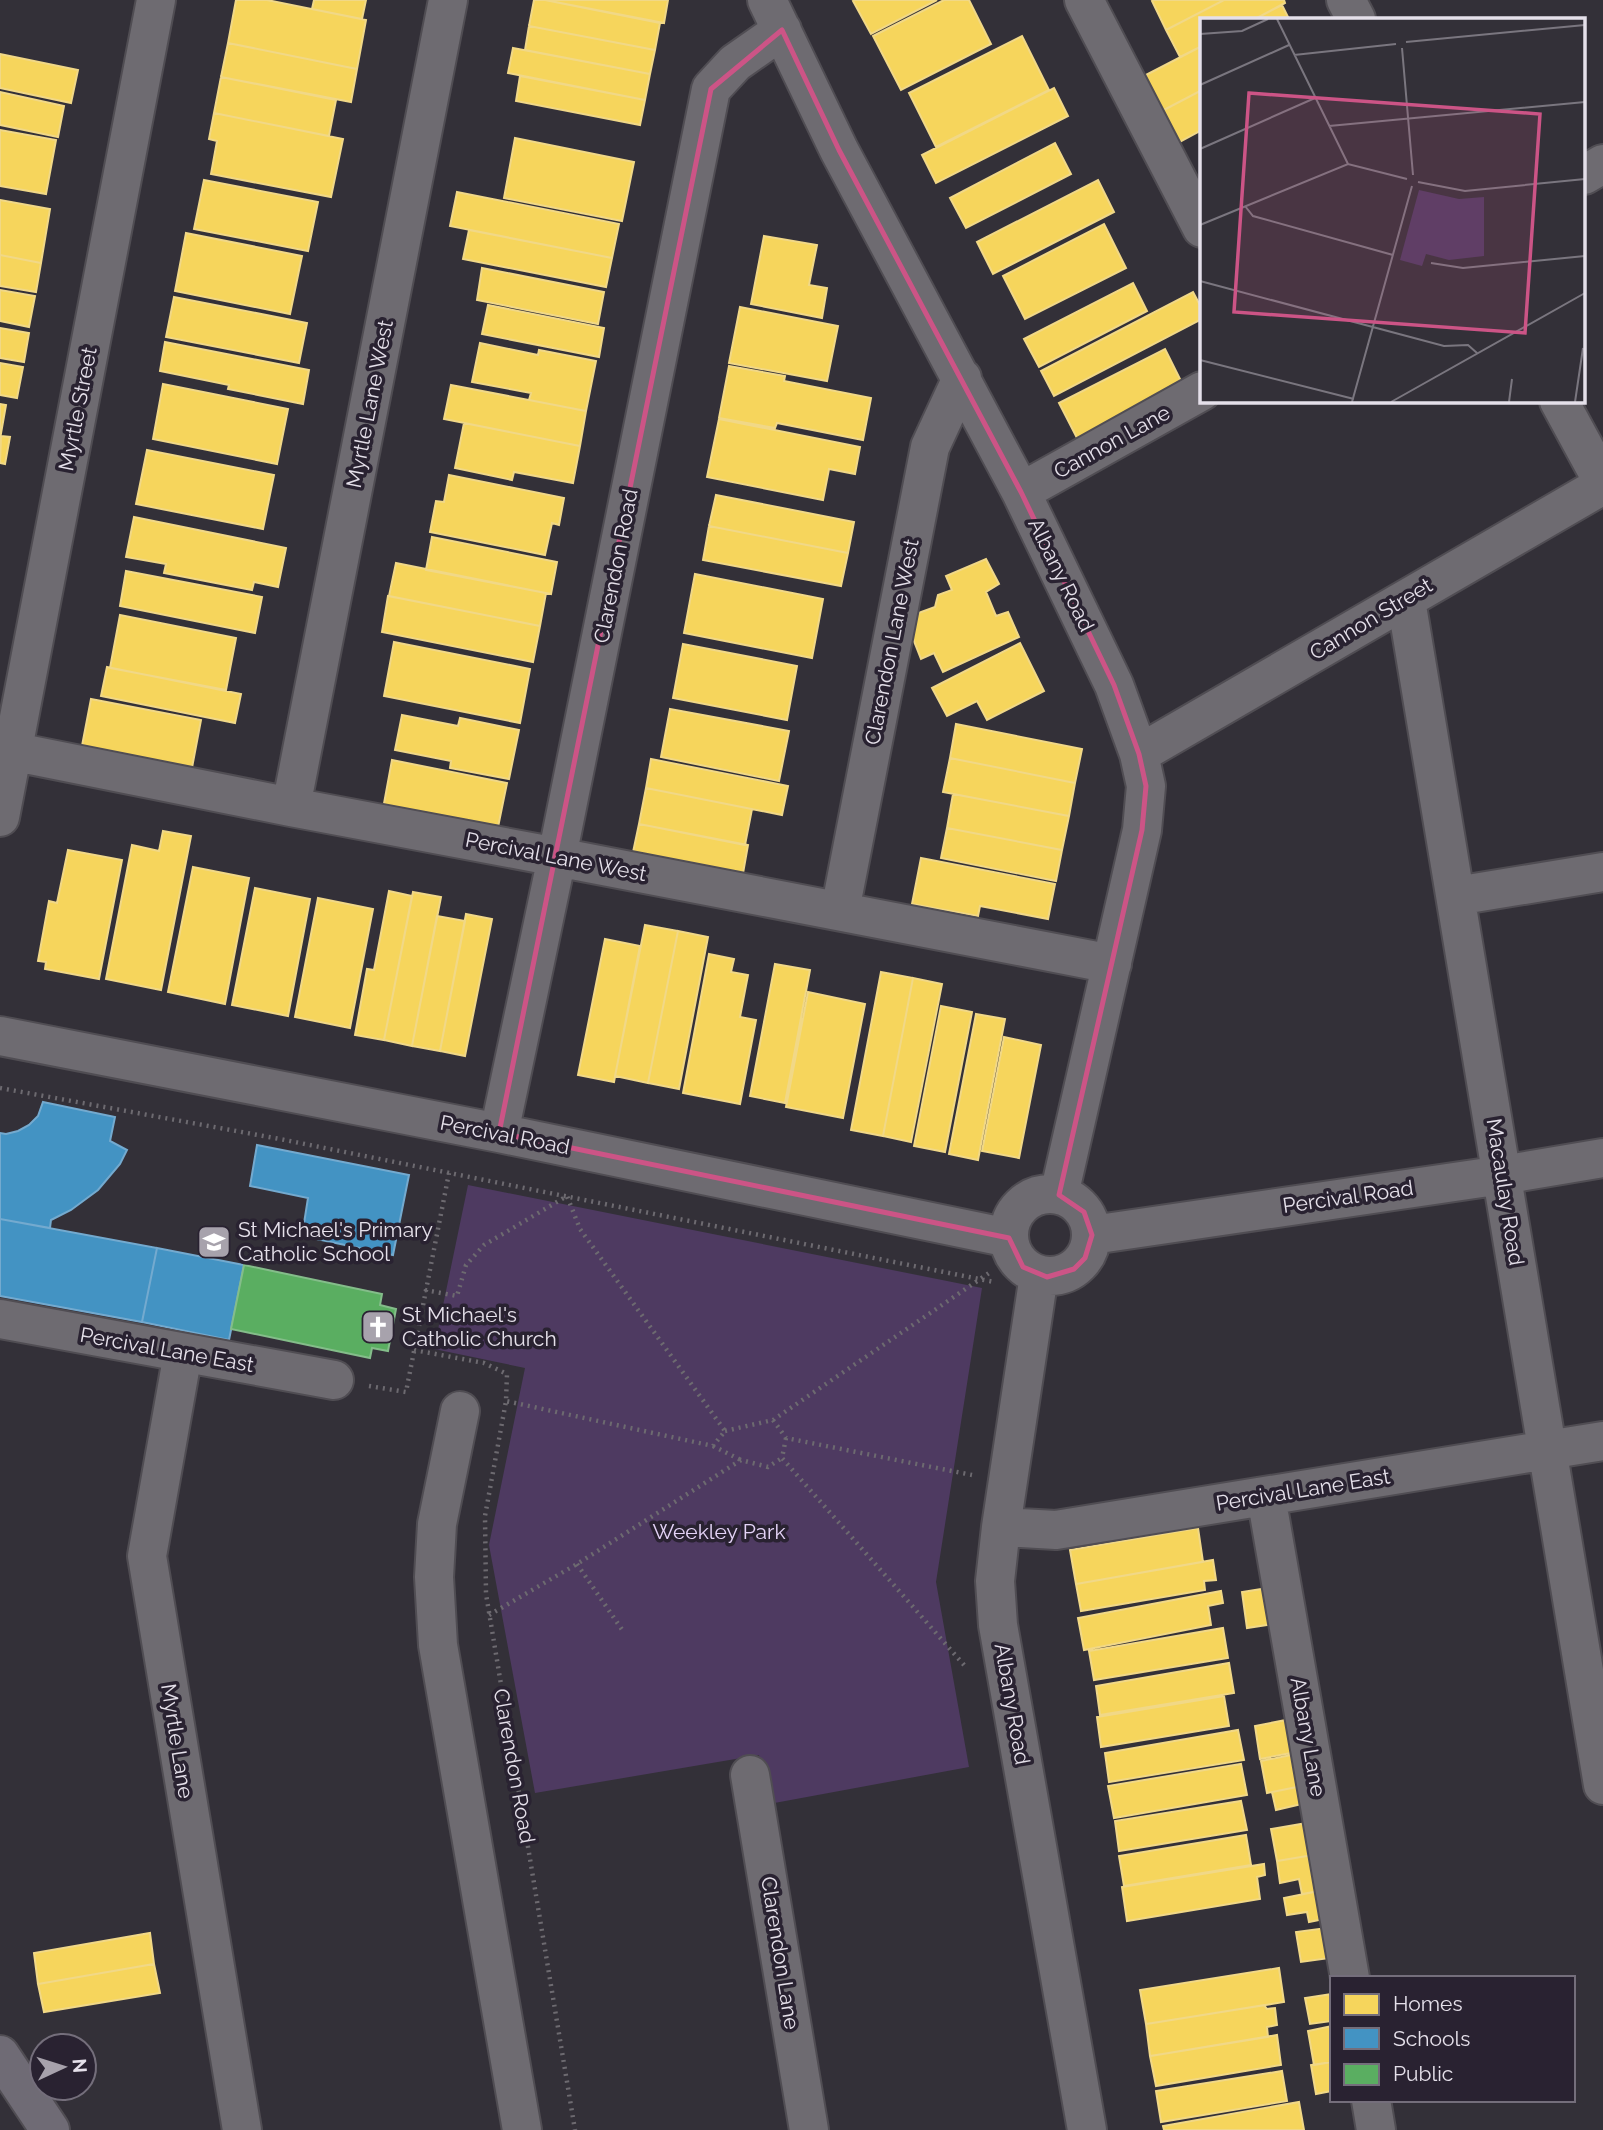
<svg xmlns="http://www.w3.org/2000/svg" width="1603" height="2130" font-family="Raleway,sans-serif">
<rect width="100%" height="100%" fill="#333038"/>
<path fill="#4e3a61" d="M468,1185L982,1288L936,1582L969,1767L769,1804L759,1755L535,1793L489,1545L525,1368L434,1349Z"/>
<path fill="#f6d55c" stroke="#f1d887" stroke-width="2" d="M236,0H267L366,20L357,69L228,43Z
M314,0H366L362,19L312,9Z
M534,0H545L660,23L655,50L529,26Z
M545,0H668L664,23Z
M855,0H937L871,34L853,1Z
M944,0H969L991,44L901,90L873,36Z
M1154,0H1224L1166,30L1152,1Z
M1224,0H1284L1285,3L1255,19H1202V46L1180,57L1166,30Z
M1282,5L1289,19H1255Z
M529,26L655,50L650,74L525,50Z
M1022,36L1049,90L936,147L909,93Z
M228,43L357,69L351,102L221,77Z
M1202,46V90L1160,112L1142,77Z
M513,48L650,74L645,100L508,73Z
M0,54L78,70L71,103L0,88Z
M520,76L645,100L640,125L516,101Z
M221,77L336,100L329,136L214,113Z
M1054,88L1068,116L936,183L922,155Z
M1202,90V130L1176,144L1160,112Z
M0,92L64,106L58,137L0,125Z
M214,113L343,139L331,197L211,174L217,141L209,139Z
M0,130L56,140L46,194L0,186Z
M515,138L634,162L622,221L504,198Z
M1055,143L1071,174L966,228L950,198Z
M204,180L318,202L308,251L194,229Z
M1098,180L1114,212L993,274L977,242Z
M457,192L619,224L612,258L450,226Z
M0,200L50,209L41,263L0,255Z
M1104,224L1126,268L1025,319L1003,276Z
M469,230L612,258L606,287L463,259Z
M186,233L302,256L290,314L175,291Z
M764,236L817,245L809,285L827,288L822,318L751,304Z
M0,255L41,263L36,292L0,286Z
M482,268L604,292L598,324L477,300Z
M1133,283L1147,311L1039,367L1024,339Z
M0,290L35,296L29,327L0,321Z
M1193,292L1202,309V319L1054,396L1041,371Z
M174,297L307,323L299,363L166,337Z
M488,305L604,328L599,357L482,334Z
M740,307L838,326L827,381L729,363Z
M0,328L29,333L24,362L0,358Z
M165,342L309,370L303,404L228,389L229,385L160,371Z
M480,343L538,355L539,350L596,361L586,411L529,400L531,393L472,382Z
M1165,349L1184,387L1078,440L1059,403Z
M0,363L23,367L17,398L0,395Z
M729,366L785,376L784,381L871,398L863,440L777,423L775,428L719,418Z
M163,384L288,409L277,464L153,439Z
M451,385L586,411L580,446L444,419Z
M0,404L6,405L0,439Z
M719,419L860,447L855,474L829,469L823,500L707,477Z
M464,423L580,446L573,483L514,472L512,480L455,468Z
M1,436L10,437L5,464L0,463Z
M147,450L274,475L263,529L136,504Z
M449,475L564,498L559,525L552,523L545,555L430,532L436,501L444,502Z
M716,495L854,522L848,553L709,526Z
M134,517L286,548L278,587L254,582L252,590L164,573L166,564L126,557Z
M709,526L848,553L841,586L703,560Z
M432,537L557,562L551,594L426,570Z
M986,559L999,584L986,592L996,616L1008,612L1019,637L943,672L934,653L921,659L912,636L913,615L935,607L938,595L952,590L946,576Z
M396,563L546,593L540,626L389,596Z
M126,571L262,597L255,633L120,606Z
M695,574L823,599L812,658L684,633Z
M388,596L540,626L533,662L382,632Z
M120,615L236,638L226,690L110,668Z
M394,642L530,669L520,723L384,696Z
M1020,643L1044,691L987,720L977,701L947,716L932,688Z
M683,644L797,666L787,720L673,698Z
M107,667L241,694L235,723L101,696Z
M91,699L201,720L191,773L81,751Z
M670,709L789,731L779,781L661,757Z
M402,715L458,726L460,718L519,730L509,779L450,768L451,761L395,750Z
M956,724L1082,749L1075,783L950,758Z
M950,758L1075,783L1069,816L943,792Z
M651,759L788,786L782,815L646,788Z
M392,760L507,783L497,832L383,809Z
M646,788L752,809L745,845L639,824Z
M953,794L1069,816L1062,850L947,828Z
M639,824L748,845L742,879L632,857Z
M947,828L1062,850L1056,881L941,858Z
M163,831L191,836L161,990L106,979L132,845L159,851Z
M68,850L122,860L99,979L45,969L46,962L38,961L49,901L57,903Z
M921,858L1055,884L1048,919L980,906L978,916L912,904Z
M193,867L249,878L225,1004L168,992Z
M255,888L310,899L288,1016L232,1005Z
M389,891L412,896L384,1040L355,1035L367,969L374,970Z
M413,892L441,897L412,1046L384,1040Z
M318,898L373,909L350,1028L295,1017Z
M466,914L492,919L465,1056L440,1051Z
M437,916L465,921L440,1051L412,1046Z
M645,925L678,931L648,1083L615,1076Z
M678,931L708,937L679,1089L648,1083Z
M605,939L640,946L614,1082L578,1075Z
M709,954L734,959L731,972L748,975L740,1017L756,1020L740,1104L683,1093Z
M775,964L810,970L785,1103L750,1096Z
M881,972L913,978L883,1136L851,1130Z
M913,978L942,984L911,1142L883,1136Z
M808,992L865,1004L843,1118L786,1107Z
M941,1006L972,1012L945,1152L914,1146Z
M976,1014L1005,1019L978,1160L949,1154Z
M1004,1037L1041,1045L1019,1158L982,1151Z
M1198,1528L1203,1562L1076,1584L1070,1550Z
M1213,1560L1216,1580L1204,1581L1205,1590L1081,1611L1076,1584Z
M1268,1588L1273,1624L1247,1628L1242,1592Z
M1221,1591L1223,1603L1208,1606L1211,1625L1084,1650L1078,1618Z
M1223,1628L1228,1658L1094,1680L1089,1651Z
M1229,1663L1234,1693L1100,1715L1096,1686Z
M1224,1696L1229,1726L1101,1747L1097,1717Z
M1291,1719L1296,1752L1260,1759L1255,1726Z
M1238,1730L1244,1760L1109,1782L1105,1753Z
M1296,1754L1302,1786L1267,1793L1261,1761Z
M1241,1764L1247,1795L1114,1818L1108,1786Z
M1302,1786L1306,1803L1276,1810L1272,1792Z
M1241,1801L1247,1830L1119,1851L1115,1821Z
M1307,1823L1313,1855L1277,1861L1271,1829Z
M1246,1835L1251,1865L1124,1886L1119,1856Z
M1313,1855L1319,1891L1302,1894L1299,1879L1280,1883L1277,1861Z
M1264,1864L1265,1875L1257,1877L1260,1899L1127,1921L1122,1887Z
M1319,1891L1324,1919L1309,1922L1307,1912L1287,1915L1284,1898Z
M1326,1928L1330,1958L1301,1962L1296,1932Z
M150,1933L154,1964L38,1984L34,1953Z
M154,1964L160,1993L44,2012L38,1984Z
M1279,1968L1284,2002L1146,2024L1140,1990Z
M1332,1994V2021L1310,2024L1305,1998Z
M1264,2005L1267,2009L1275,2008L1277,2025L1267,2027L1268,2037L1150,2056L1146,2024Z
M1332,2026V2062L1314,2065L1308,2031Z
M1277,2035L1281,2065L1156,2086L1150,2056Z
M1332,2062V2091L1316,2094L1311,2065Z
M1282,2071L1287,2101L1161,2122L1156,2091Z
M1299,2102L1304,2130H1164L1163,2126Z"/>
<path fill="#4393c3" stroke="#74aacf" stroke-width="2" d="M43,1102L115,1117L110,1141L127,1150L120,1164L98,1190L71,1210L51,1220L50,1228L0,1219V1133L6,1134L18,1131L29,1125L38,1116Z
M257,1145L409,1175L393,1255L302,1236L308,1198L250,1186Z
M0,1219L157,1248L142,1322L0,1296Z
M157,1248L244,1265L229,1340L142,1322Z"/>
<path fill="#5aae61" stroke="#84bd8a" stroke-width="2" d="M244,1265L382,1294L380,1305L396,1309L388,1351L372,1348L370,1358L231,1329Z"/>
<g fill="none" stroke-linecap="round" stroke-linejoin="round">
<defs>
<path id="minor" d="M767,0L839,150L1021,492L1114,685L1139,754L1146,786L1142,830L1059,1195
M1084,0L1202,228
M1346,0L1356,19
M1584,175L1603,164
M1559,401L1603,482
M1021,492L1202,391
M1406,600L1603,1785
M0,749L291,807L557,857L1112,964
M1139,754L1603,485
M291,807L448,0
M0,817L156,0
M1456,896L1603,872
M840,911L930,447L962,378
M0,1036L499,1133L1009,1238
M499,1133L557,857L711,89L735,63L782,30
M1009 1235a41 41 0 1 1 82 0a41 41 0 1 1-82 0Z
M1092,1235L1502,1175L1603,1158
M1039,1275L1001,1527L995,1581L998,1625L1087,2130
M0,1319L334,1380
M183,1353L147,1556L242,2130
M460,1411L437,1524L434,1577L438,1645L522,2130
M1266,1496L1350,1978
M1001,1527L1056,1530L1603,1441
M750,1775L809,2130
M1371,2100L1376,2130"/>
<path id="major" d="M0,2055L50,2130"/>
</defs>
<use href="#minor" stroke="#504d53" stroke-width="42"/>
<use href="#major" stroke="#504d53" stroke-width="42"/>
<path stroke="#6d6a70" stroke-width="4.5" stroke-dasharray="2 5" stroke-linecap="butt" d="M0,1088L280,1139L994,1282
M425,1290L457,1296L466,1265L484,1245L567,1196L580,1229L725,1431L713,1446L506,1401
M414,1350L484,1363L507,1374L506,1401L485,1516L486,1594L575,2130
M369,1386L406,1392L449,1173
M773,1420L786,1438L972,1475
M725,1431L773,1420L989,1273
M786,1438L782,1458L965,1666
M713,1446L741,1460
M577,1564L623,1631
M489,1615L577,1564L741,1460L768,1467L782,1458"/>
<use href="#minor" stroke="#6e6b71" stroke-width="38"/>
<use href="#major" stroke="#6f6b75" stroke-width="38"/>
</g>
<path fill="none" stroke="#cc5486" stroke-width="5" stroke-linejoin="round" d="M782,30L839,150L1021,492L1114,685L1139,754L1146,786L1142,830L1059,1195L1084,1212L1092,1235L1085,1258L1074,1269L1047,1277L1023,1267L1009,1238L499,1133L711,89Z"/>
<defs>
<symbol id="school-square" viewBox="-11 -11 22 22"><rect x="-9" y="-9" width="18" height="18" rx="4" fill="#a7a2ac" stroke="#292231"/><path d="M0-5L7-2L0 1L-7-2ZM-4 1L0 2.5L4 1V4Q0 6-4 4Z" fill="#fff"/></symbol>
<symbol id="church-square" viewBox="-11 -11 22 22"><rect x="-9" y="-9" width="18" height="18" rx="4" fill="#a7a2ac" stroke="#292231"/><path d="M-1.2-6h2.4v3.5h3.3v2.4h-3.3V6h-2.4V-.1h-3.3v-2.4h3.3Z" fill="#fff"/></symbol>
</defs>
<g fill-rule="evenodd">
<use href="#school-square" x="195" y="1223" width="38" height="38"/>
<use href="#church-square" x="359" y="1308" width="38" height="38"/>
</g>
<g text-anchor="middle" stroke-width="7" stroke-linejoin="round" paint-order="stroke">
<g font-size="21" fill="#e5e0ea" stroke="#292231">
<text transform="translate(370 404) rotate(-79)" y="7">Myrtle Lane West</text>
<text transform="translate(78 409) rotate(-79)" y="7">Myrtle Street</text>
<text transform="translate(1112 442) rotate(-29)" y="7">Cannon Lane</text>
<text transform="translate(616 566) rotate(-79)" y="7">Clarendon Road</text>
<text transform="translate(1061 575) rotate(64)" y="7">Albany Road</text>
<text transform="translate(1371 619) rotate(-31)" y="7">Cannon Street</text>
<text transform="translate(892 642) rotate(-79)" y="7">Clarendon Lane West</text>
<text transform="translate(556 857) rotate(11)" y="7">Percival Lane West</text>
<text transform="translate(505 1135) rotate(11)" y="7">Percival Road</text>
<text transform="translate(1505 1192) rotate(81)" y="7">Macaulay Road</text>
<text transform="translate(1348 1197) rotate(-8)" y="7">Percival Road</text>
<text transform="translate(167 1350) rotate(10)" y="7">Percival Lane East</text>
<text transform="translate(1303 1490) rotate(-9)" y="7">Percival Lane East</text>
<text transform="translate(1012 1704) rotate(80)" y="7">Albany Road</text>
<text transform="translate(1308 1737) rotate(80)" y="7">Albany Lane</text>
<text transform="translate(177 1741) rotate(81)" y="7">Myrtle Lane</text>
<text transform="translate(514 1766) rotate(80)" y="7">Clarendon Road</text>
<text transform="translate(780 1953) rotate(81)" y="7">Clarendon Lane</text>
</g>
<g font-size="21" fill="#e5e0ea" stroke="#292231" text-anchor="start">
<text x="238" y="1237">St Michael's Primary<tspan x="238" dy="24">Catholic School</tspan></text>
<text x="402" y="1322">St Michael's<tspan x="402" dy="24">Catholic Church</tspan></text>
</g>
<g font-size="21" fill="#e4d3f7" stroke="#292231">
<text x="719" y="1539">Weekley Park</text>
</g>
</g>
<g transform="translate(1200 18)">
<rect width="385" height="385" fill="#333038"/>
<path d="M219,172L259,181L284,179V238L249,242L226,236L222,248L200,242Z" fill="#4e3a61"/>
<path fill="none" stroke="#7a767f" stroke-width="2" d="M77,1L148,146M0,16L42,13L68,1M206,24L385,7M202,30L213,157M94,37L196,26M0,67L89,27M129,108L385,84M0,131L115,80M218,164L265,173L385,161M45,188L53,198L193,237M0,207L148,146L207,161M231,245L263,250L385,238M0,263L244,328L268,327L277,335M0,342L154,381M152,384L212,168M191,384L385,275M309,384L312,361M375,384L383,330"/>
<path fill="#cc5486" fill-opacity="0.15" stroke="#cc5486" stroke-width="3.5" d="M49,75L340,96L325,315L34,294Z"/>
<rect width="385" height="385" fill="none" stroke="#e5e0ea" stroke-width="3.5"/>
</g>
<rect x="1330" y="1976" width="245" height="126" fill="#292231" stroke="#746e7b" stroke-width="2"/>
<rect x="1344" y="1994" width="35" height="21" fill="#f6d55c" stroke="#746e7b" stroke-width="2"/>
<text x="1393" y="2011" font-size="21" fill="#e5e0ea">Homes</text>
<rect x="1344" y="2028" width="35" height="21" fill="#4393c3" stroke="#746e7b" stroke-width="2"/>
<text x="1393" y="2046" font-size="21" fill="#e5e0ea">Schools</text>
<rect x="1344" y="2064" width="35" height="21" fill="#5aae61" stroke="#746e7b" stroke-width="2"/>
<text x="1393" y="2081" font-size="21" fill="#e5e0ea">Public</text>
<g transform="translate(63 2067) rotate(86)"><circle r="33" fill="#292231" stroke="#746e7b" stroke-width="2"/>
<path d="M0-5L12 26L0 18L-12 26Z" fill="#a7a2ac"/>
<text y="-10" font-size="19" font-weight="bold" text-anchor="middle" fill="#e5e0ea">N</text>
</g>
</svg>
